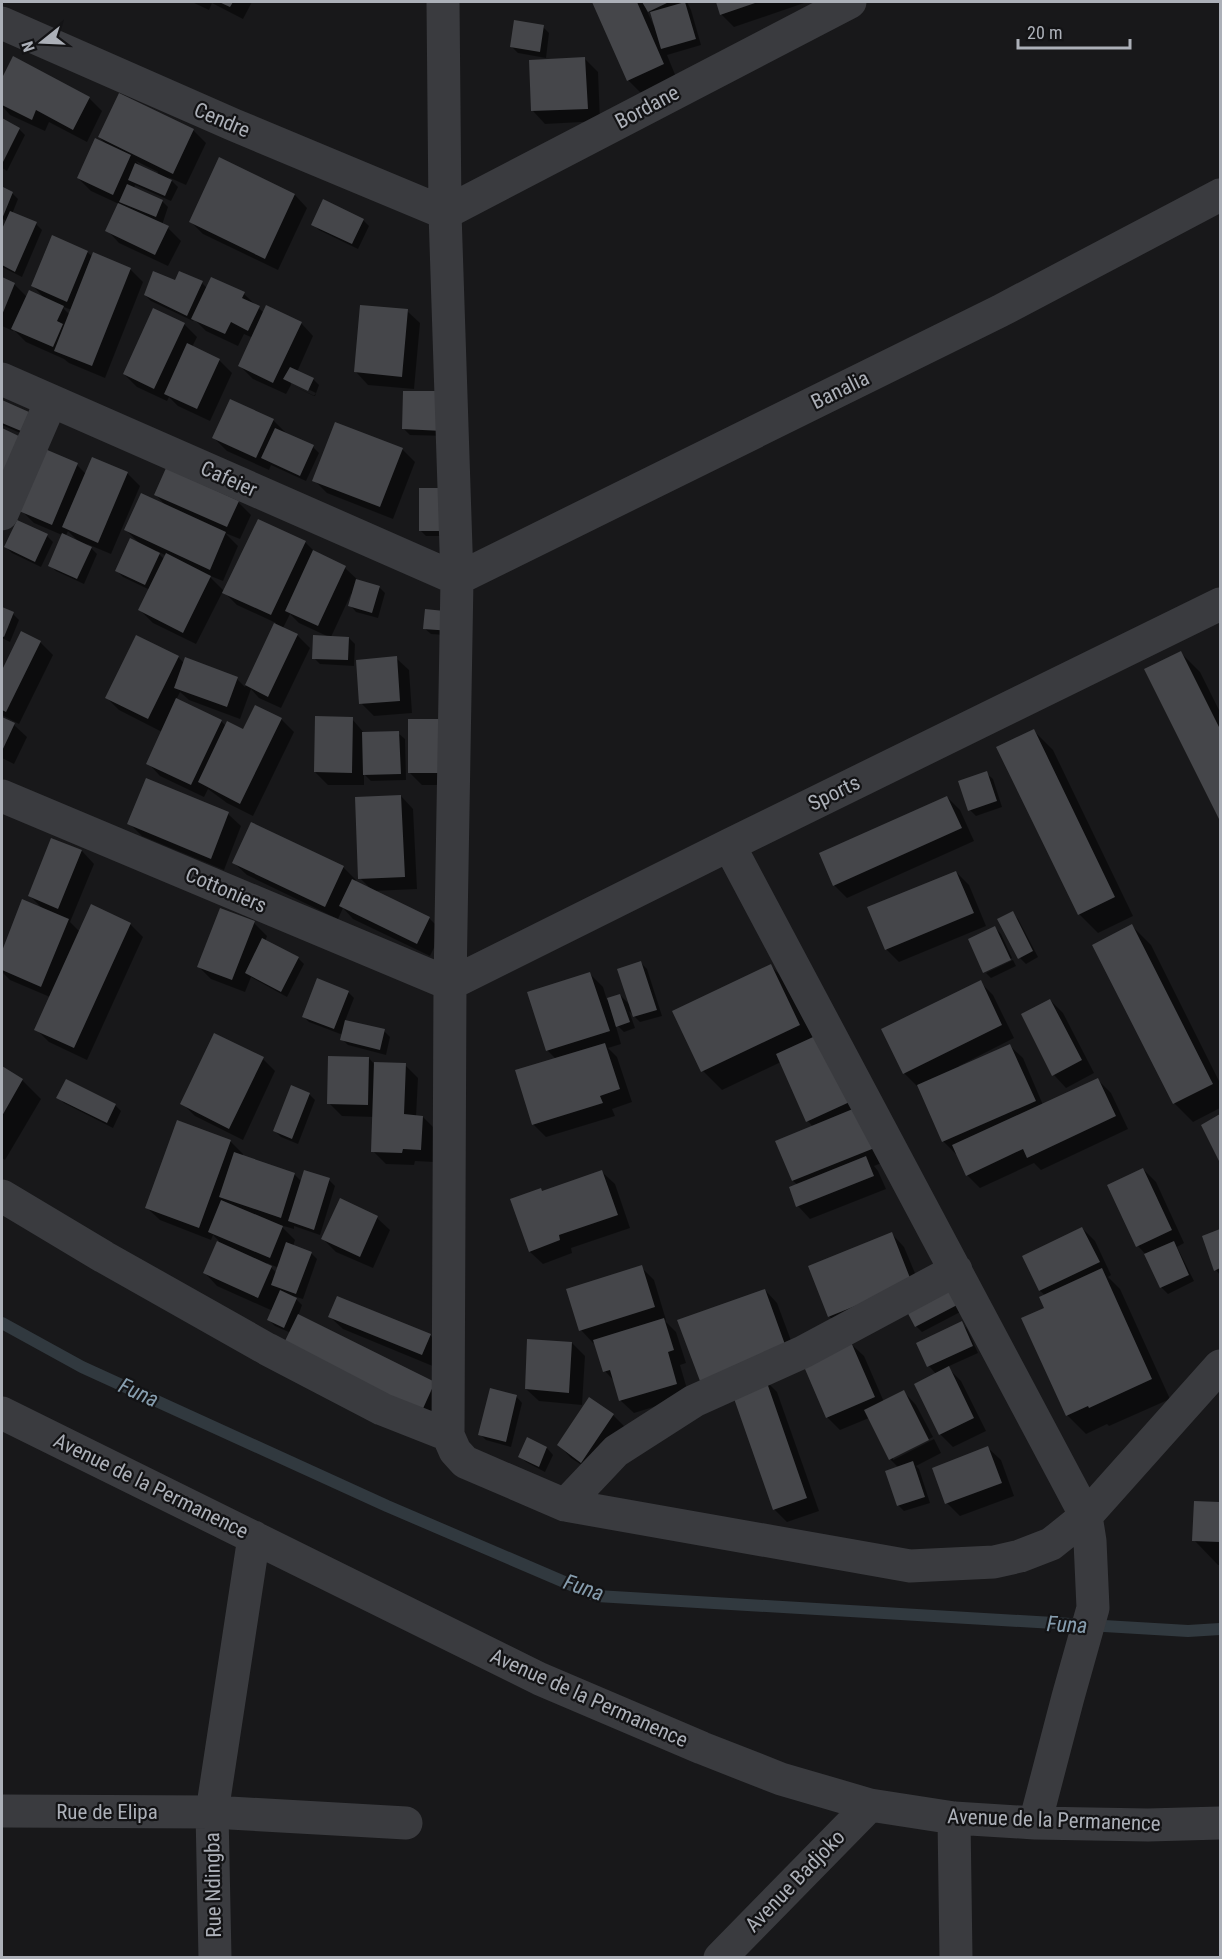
<svg xmlns="http://www.w3.org/2000/svg" width="1222" height="1959" font-family="'Roboto Condensed',sans-serif">
<rect width="100%" height="100%" fill="#18181a"/>
<path fill="#0007" fill-rule="evenodd" d="M192,2H252L243,19L212,3L209,10Z
M594,2H687L691,10L701,45L667,55L676,77L641,93L628,80ZM646,9L653,15L656,25L654,26Z
M717,2H807L734,27L721,14Z
M543,27L549,33L546,58L518,53L512,47Z
M13,58L89,98L102,111L87,142L49,122L45,131L10,115L2,106V81Z
M585,59L598,72L600,121L545,124L533,111Z
M2,120L19,129L25,135L7,171L2,168Z
M193,130L206,143L186,185L168,177L178,187L171,201L135,185L134,189L162,201L168,207L162,225L168,228L181,241L168,266L119,243L107,230L119,204L91,191L78,178L108,146L99,137ZM136,161L158,172L157,174L141,167Z
M219,159L295,195L307,208L278,270L203,234L191,222Z
M4,189L12,193L18,199L12,214L36,224L42,230L22,277L2,267V233L7,221L2,219V195Z
M363,220L369,226L358,249L319,230L313,224Z
M87,252L93,257L130,269L143,282L105,378L69,363L64,359L26,342L13,329V331L2,326V279L14,284L27,297L46,300L33,286ZM61,306L72,310L70,315Z
M176,282L202,283L207,288L244,294L264,313L301,323L313,336L297,372L313,379L319,385L315,396L291,385L286,394L253,379L240,366L253,338L244,334L238,346L206,331L194,319L193,321L151,301L145,295ZM291,381L316,393L314,396L291,385Z
M407,311L420,323L414,389L368,385L356,372Z
M184,324L197,337L192,347L219,360L232,373L210,421L178,406L169,397L167,401L137,387L124,374Z
M404,392L448,436L410,435L404,429Z
M3,402L27,436L2,425Z
M273,420L286,433L313,447L319,453L306,481L271,465L269,470L227,451L214,438Z
M2,429L22,439L2,498Z
M402,449L415,462L393,519L327,493L314,480Z
M77,465L86,474L127,473L140,486L111,554L87,544L97,554L84,584L56,571L50,565L62,535L34,523L21,510ZM68,531L80,543L65,537Z
M421,489L453,536H426L420,530Z
M156,495L238,502L251,515L240,539L225,533L238,546L223,581L208,575L225,592L305,542L316,553L345,568L359,581L379,587L385,593L378,618L356,612L350,605L353,595L351,594L331,637L349,638L355,644L354,666L320,664L314,658L329,637L299,623L290,614L283,628L297,635L310,648L281,708L259,698L251,689L240,719L189,700L180,692L176,700L221,721L226,726L244,731L281,719L294,732L253,816L227,803L208,789L204,797L160,776L148,763L162,732L119,710L106,697L137,637L178,657L185,664L237,679L245,687L276,623L237,605L223,591L196,644L153,623L140,610L150,590L123,577L117,571L140,544L126,530L166,506ZM157,551L167,556L165,560L157,552Z
M18,522L47,536L53,542L41,567L12,553L6,547Z
M2,609L13,614L19,620L10,642L2,638Z
M426,610L458,636L431,634L424,628Z
M21,633L40,642L53,655L19,724L2,715V674Z
M1181,653L1200,672L1220,712V818L1146,669Z
M396,658L409,670L412,713L374,716L361,703Z
M2,718L14,725L27,737L14,764L2,758Z
M352,719L365,734L398,733L405,739L406,780L371,781L364,774V785H328L315,772Z
M410,720L463,785H422L409,772Z
M1034,731L1053,750L1133,916L1098,933L1079,914Z
M986,773L993,779L1002,807L976,816L970,810Z
M147,780L228,814L241,826L224,870L142,836L129,823Z
M401,796L413,809L417,889L373,891L429,918L442,931L430,956L353,919L343,908L338,919L247,875L234,863L343,867L356,880L355,882L371,889L360,878Z
M947,797L960,810L974,841L847,898L834,885Z
M52,840L82,851L94,864L70,922L80,932L130,924L143,937L87,1060L49,1042L36,1029L50,997L10,980L2,972V955L23,901L44,910L29,895Z
M956,872L969,885L986,926L899,962L886,949Z
M1012,913L1018,919L1038,957L1026,964L1020,958Z
M254,923L267,936L265,942L298,958L304,964L287,997L251,977L245,992L211,979L198,966Z
M1132,926L1151,945L1220,1083V1108L1193,1122L1174,1103Z
M995,928L1001,934L1012,958L985,970V972L970,940Z
M1013,960L1016,966L991,978L986,973Z
M641,963L647,969L662,1016L640,1022L629,1011L635,1028L624,1032L615,1023L621,1044L608,1048L617,1057L632,1102L612,1109L615,1116L546,1137L533,1124L556,1059L547,1050L590,974L603,987L607,1000L620,995L631,1006Z
M771,966L790,985L889,1160L874,1166L878,1171L886,1189L810,1219L798,1206V1185L793,1181L777,1141L813,1127L808,1121L781,1062L722,1090L703,1071L674,1011Z
M980,982L993,995L1014,1038L959,1066L960,1068L1010,1046L1023,1058L1043,1105L1098,1080L1111,1093L1128,1129L1041,1170L1034,1163L980,1188L967,1175L957,1153L956,1154L943,1141L919,1085L917,1086L904,1073Z
M348,992L354,998L345,1021L384,1031L390,1037L386,1055L348,1045L342,1039L343,1035L309,1022L303,1016Z
M1050,1000L1063,1013L1094,1073L1066,1088L1054,1075Z
M369,1058L374,1064L405,1065L418,1078L416,1117H423L436,1130L434,1162L415,1161L414,1165L386,1164L373,1151L374,1117L342,1116L329,1103Z
M263,1059L275,1071L243,1140L195,1116L182,1103Z
M2,1067L22,1080L41,1099L5,1160L2,1158Z
M309,1094L315,1100L298,1144L281,1137L275,1131Z
M58,1097L115,1105L121,1111L113,1128L64,1103Z
M1220,1116V1159L1203,1126Z
M230,1141L243,1154L242,1156L294,1174L302,1182L329,1180L335,1186L320,1235L294,1226V1229L280,1225L295,1240L293,1246L311,1253L317,1259L303,1299L293,1296L302,1305L298,1316L435,1383L434,1425L291,1333L275,1326L269,1320L273,1311L217,1286L205,1273L219,1241L213,1235L211,1240L160,1220L147,1208ZM267,1263L279,1268L277,1273L267,1264Z
M1143,1169L1156,1182L1184,1243L1177,1247L1194,1281L1168,1294L1161,1287L1147,1256L1138,1246L1109,1185Z
M602,1172L615,1184L630,1228L571,1248L572,1253L543,1264L530,1252L512,1200L543,1192Z
M377,1218L390,1230L373,1268L336,1252L323,1239Z
M1082,1228L1095,1241L1111,1275L1108,1277L1120,1289L1170,1399L1109,1426L1107,1424L1086,1434L1067,1415L1046,1308V1296L1040,1291L1024,1257Z
M1220,1231V1275L1216,1270L1204,1237Z
M892,1234L904,1247L925,1297L948,1285L964,1310L922,1332L916,1326L905,1304L842,1329L829,1316Z
M641,1267L654,1280L666,1320L665,1321L676,1332L686,1363L680,1365L689,1396L634,1413L621,1401L615,1382L605,1371L595,1342L593,1343L581,1330Z
M765,1290L777,1303L799,1362L714,1393Z
M330,1317L430,1335L443,1348L435,1367L343,1329Z
M961,1323L967,1329L978,1353L947,1367L961,1381L986,1431L953,1447L940,1434L936,1374L929,1366L918,1343Z
M572,1343L585,1356L582,1405L539,1401L526,1389Z
M851,1344L864,1356L884,1402L904,1392L916,1405L933,1437L893,1457V1460L934,1439L941,1453L916,1466L919,1469L930,1503L904,1511L898,1505L899,1468L890,1459L869,1418L840,1430L827,1417Z
M764,1379L777,1392L819,1511L787,1522L774,1509Z
M516,1396L522,1403L511,1447L486,1440L480,1434Z
M590,1399L613,1415L626,1428L595,1474L571,1458L559,1445Z
M528,1439L547,1448L553,1455L545,1472L526,1462L520,1456Z
M988,1448L1001,1460L1014,1496L960,1516L947,1503Z
M1195,1503L1220,1504V1565H1218L1194,1540Z"/>
<g fill="none" stroke-linecap="round" stroke-linejoin="round">
<path stroke="#31393f" stroke-width="12" d="M2,1323L82,1367L387,1506L597,1596L1188,1631L1220,1629"/>
</g>
<path fill="#45464a" d="M219,2H233L230,7Z
M592,2H637L664,64L627,81Z
M642,2H669L648,12Z
M685,2L696,39L661,49L650,12Z
M716,2H758L720,15Z
M514,20L544,25L540,52L510,47Z
M13,56L90,97L73,130L36,110L32,120L2,105V78Z
M585,57L588,109L531,111L529,60Z
M119,93L194,129L173,174L98,137Z
M2,118L20,128L2,164Z
M95,138L131,155L113,195L77,178Z
M219,157L295,194L265,259L189,222Z
M135,163L172,180L165,196L128,180Z
M127,184L163,200L156,217L119,202Z
M3,187L13,192L2,219V191Z
M323,199L364,219L352,244L311,225Z
M118,203L169,226L155,255L105,231Z
M10,211L37,222L15,272L2,265V229Z
M52,235L88,251L67,302L31,286Z
M93,252L131,268L92,366L54,351Z
M153,271L175,280L179,271L203,281L187,316L144,295Z
M2,277L15,283L2,315Z
M211,277L245,292L242,298L260,306L248,331L231,322L225,334L191,319Z
M29,290L64,306L57,321L63,324L53,347L11,329Z
M266,305L302,322L273,383L238,366Z
M360,305L408,309L402,377L354,372Z
M153,308L185,323L154,389L123,374Z
M187,343L220,359L197,409L164,394Z
M290,367L314,378L308,391L283,379Z
M403,391H443V431L402,429Z
M230,399L274,419L256,458L212,438Z
M2,400L29,412L21,431L2,423Z
M335,422L403,448L380,507L312,481Z
M2,428L23,438L2,482Z
M275,428L314,445L300,476L261,458Z
M45,449L78,463L52,525L19,511Z
M92,457L128,472L98,543L62,527Z
M166,468L239,501L227,527L154,495Z
M419,488H448L447,531H419Z
M141,493L226,532L210,570L124,530Z
M258,519L306,541L271,615L222,593Z
M17,520L48,534L35,562L4,547Z
M62,533L92,547L77,579L48,566Z
M130,538L160,553L145,585L115,571Z
M313,550L346,566L318,626L285,611Z
M166,553L211,576L183,633L138,610Z
M356,579L380,586L372,613L348,606Z
M2,607L14,612L4,637L2,636Z
M425,609L454,612L452,631L423,629Z
M274,623L298,634L268,697L245,685Z
M21,631L41,641L6,712L2,710V670Z
M136,635L179,656L148,719L105,698Z
M313,635L349,637L348,660L312,659Z
M1181,651L1220,729V821L1144,669Z
M397,656L400,701L359,704L356,660Z
M185,657L238,677L227,707L174,688Z
M176,698L222,720L191,785L146,764Z
M255,705L282,718L240,804L198,782L227,721L243,729Z
M315,716L353,717L352,773L314,772Z
M2,717L15,723L2,751Z
M408,719H451V773H408Z
M1034,729L1115,897L1078,915L996,747Z
M399,731L401,774L363,775L362,732Z
M987,771L997,801L968,811L958,781Z
M146,778L229,812L211,859L127,824Z
M401,795L405,877L358,879L355,797Z
M947,796L962,828L833,886L819,853Z
M251,822L344,866L325,907L232,863Z
M51,838L82,850L58,909L28,896Z
M956,871L974,913L885,950L867,907Z
M352,879L430,917L417,944L339,906Z
M22,899L69,919L41,987L2,970V951Z
M91,904L131,923L74,1048L34,1030Z
M220,908L255,921L232,980L197,967Z
M1013,911L1033,951L1018,959L997,919Z
M1132,924L1213,1084L1173,1104L1092,945Z
M995,926L1011,960L983,973L968,939Z
M262,938L299,957L281,992L245,973Z
M641,961L657,1010L633,1017L617,969Z
M771,964L800,1025L701,1072L672,1011Z
M590,972L610,1031L546,1051L527,992Z
M317,978L349,991L334,1029L302,1017Z
M981,980L1002,1025L903,1074L881,1029Z
M620,994L630,1022L616,1027L607,998Z
M1050,999L1082,1060L1052,1076L1021,1014Z
M345,1020L385,1029L380,1050L340,1040Z
M824,1032L854,1100L806,1122L776,1054Z
M214,1033L264,1057L229,1129L180,1104Z
M605,1043L620,1089L600,1096L603,1103L532,1125L515,1070Z
M1010,1044L1036,1101L942,1142L917,1085Z
M328,1056L369,1057L368,1105L327,1104Z
M374,1062L406,1063L404,1114L423,1116L421,1150L403,1149L402,1153L371,1152Z
M2,1066L23,1079L2,1116Z
M1098,1078L1116,1116L1027,1158L1023,1149L966,1176L952,1145Z
M66,1079L116,1104L107,1123L56,1098Z
M291,1085L310,1093L292,1139L273,1131Z
M860,1106L877,1147L792,1181L775,1141Z
M1220,1114V1163L1201,1125Z
M177,1120L231,1140L199,1228L145,1208Z
M234,1152L295,1173L281,1218L219,1197Z
M866,1156L874,1176L796,1207L789,1187Z
M1143,1168L1172,1230L1136,1247L1107,1185Z
M304,1170L330,1178L314,1230L288,1221Z
M602,1170L618,1215L559,1235L560,1240L529,1252L510,1199L541,1188L542,1191Z
M340,1198L378,1216L360,1257L321,1239Z
M221,1200L283,1226L270,1258L208,1232Z
M1082,1227L1100,1262L1039,1291L1022,1256Z
M1220,1229V1268L1214,1271L1202,1236Z
M892,1232L912,1283L828,1317L808,1266Z
M217,1241L272,1266L258,1298L203,1273Z
M1174,1241L1189,1275L1160,1288L1144,1254Z
M286,1242L312,1252L296,1294L271,1285Z
M642,1265L655,1307L579,1331L566,1289Z
M1102,1268L1152,1379L1089,1408L1088,1406L1066,1416L1021,1318L1044,1308L1039,1297Z
M948,1283L959,1304L915,1327L904,1306Z
M765,1289L787,1350L700,1381L677,1320Z
M280,1290L297,1298L284,1328L267,1320Z
M337,1296L431,1334L422,1355L328,1317Z
M298,1314L435,1382L421,1413L283,1345Z
M664,1318L674,1350L668,1352L677,1384L619,1401L610,1370L603,1372L593,1340Z
M962,1321L973,1346L927,1367L916,1343Z
M527,1339L572,1342L569,1393L525,1389Z
M851,1342L875,1397L826,1418L802,1362Z
M949,1366L974,1418L939,1435L914,1384Z
M765,1377L807,1498L773,1510L731,1390Z
M490,1388L517,1395L506,1442L478,1435Z
M904,1390L929,1440L889,1460L864,1410Z
M589,1397L614,1414L581,1463L557,1445Z
M527,1437L547,1447L539,1467L518,1457Z
M988,1446L1002,1483L945,1504L932,1468Z
M913,1461L925,1497L897,1506L885,1471Z
M1194,1501L1220,1502V1542L1192,1541Z"/>
<g fill="none" stroke-linecap="round" stroke-linejoin="round">
<path stroke="#3a3b3f" stroke-width="33" d="M443,2L445,213L457,579L450,984L448,1435L455,1451L465,1462L565,1505L910,1566L994,1562L1020,1556L1051,1544L1086,1516L1220,1366
M2,23L234,125L445,213
M445,213L850,2
M2,379L457,579L1000,311L1220,195
M2,514L51,401
M2,796L450,984L729,845L1220,604
M729,845L1086,1516L1090,1541L1093,1608L1068,1697L1035,1823
M2,1196L104,1257L267,1349L382,1409L448,1435
M2,1413L540,1679L702,1748L781,1779L870,1805L954,1818L1035,1823L1148,1825L1220,1823
M565,1505L616,1451L694,1401L803,1352L956,1270
M2,1811L212,1812L406,1823
M954,1818L956,1958
M215,1958L212,1812L254,1537
M720,1958L870,1805"/>
</g>
<g text-anchor="middle" stroke-width="4.5" stroke-linejoin="round" paint-order="stroke">
<g font-size="21" fill="#acb0b8" stroke="#131315">
<text transform="translate(647 107) rotate(-28)" y="7">Bordane</text>
<text transform="translate(222 120) rotate(23)" y="7">Cendre</text>
<text transform="translate(840 390) rotate(-26)" y="7">Banalia</text>
<text transform="translate(229 479) rotate(24)" y="7">Cafeier</text>
<text transform="translate(834 793) rotate(-26)" y="7">Sports</text>
<text transform="translate(226 890) rotate(23)" y="7">Cottoniers</text>
<text transform="translate(151 1486) rotate(26)" y="7">Avenue de la Permanence</text>
<text transform="translate(589 1698) rotate(24)" y="7">Avenue de la Permanence</text>
<text x="107" y="1819">Rue de Elipa</text>
<text transform="translate(1054 1820) rotate(2)" y="7">Avenue de la Permanence</text>
<text transform="translate(795 1881) rotate(-46)" y="7">Avenue Badjoko</text>
<text transform="translate(213 1885) rotate(-91)" y="7">Rue Ndingba</text>
</g>
<g font-size="22" font-style="italic" fill="#879eaf" stroke="#131315">
<text transform="translate(139 1392) rotate(24)" y="8">Funa</text>
<text transform="translate(584 1587) rotate(19)" y="8">Funa</text>
<text transform="translate(1067 1624) rotate(3)" y="8">Funa</text>
</g>
</g>
<rect width="1222" height="1959" fill="none" stroke="#acb0b8" stroke-width="6"/>
<g transform="translate(42 42) rotate(252)" stroke="#131315" stroke-width="4.5" paint-order="stroke">
<path d="M0-4.5L10 22L0 15L-10 22Z" fill="#acb0b8"/>
<text y="-9" font-size="16" font-weight="bold" text-anchor="middle" fill="#acb0b8">N</text>
</g>
<path d="M1018 39v9h112v-9" fill="none" stroke="#acb0b8" stroke-width="3"/>
<text x="1027" y="39" font-size="18" fill="#acb0b8" stroke="#131315" stroke-width="4.5" paint-order="stroke">20 m</text>
</svg>
